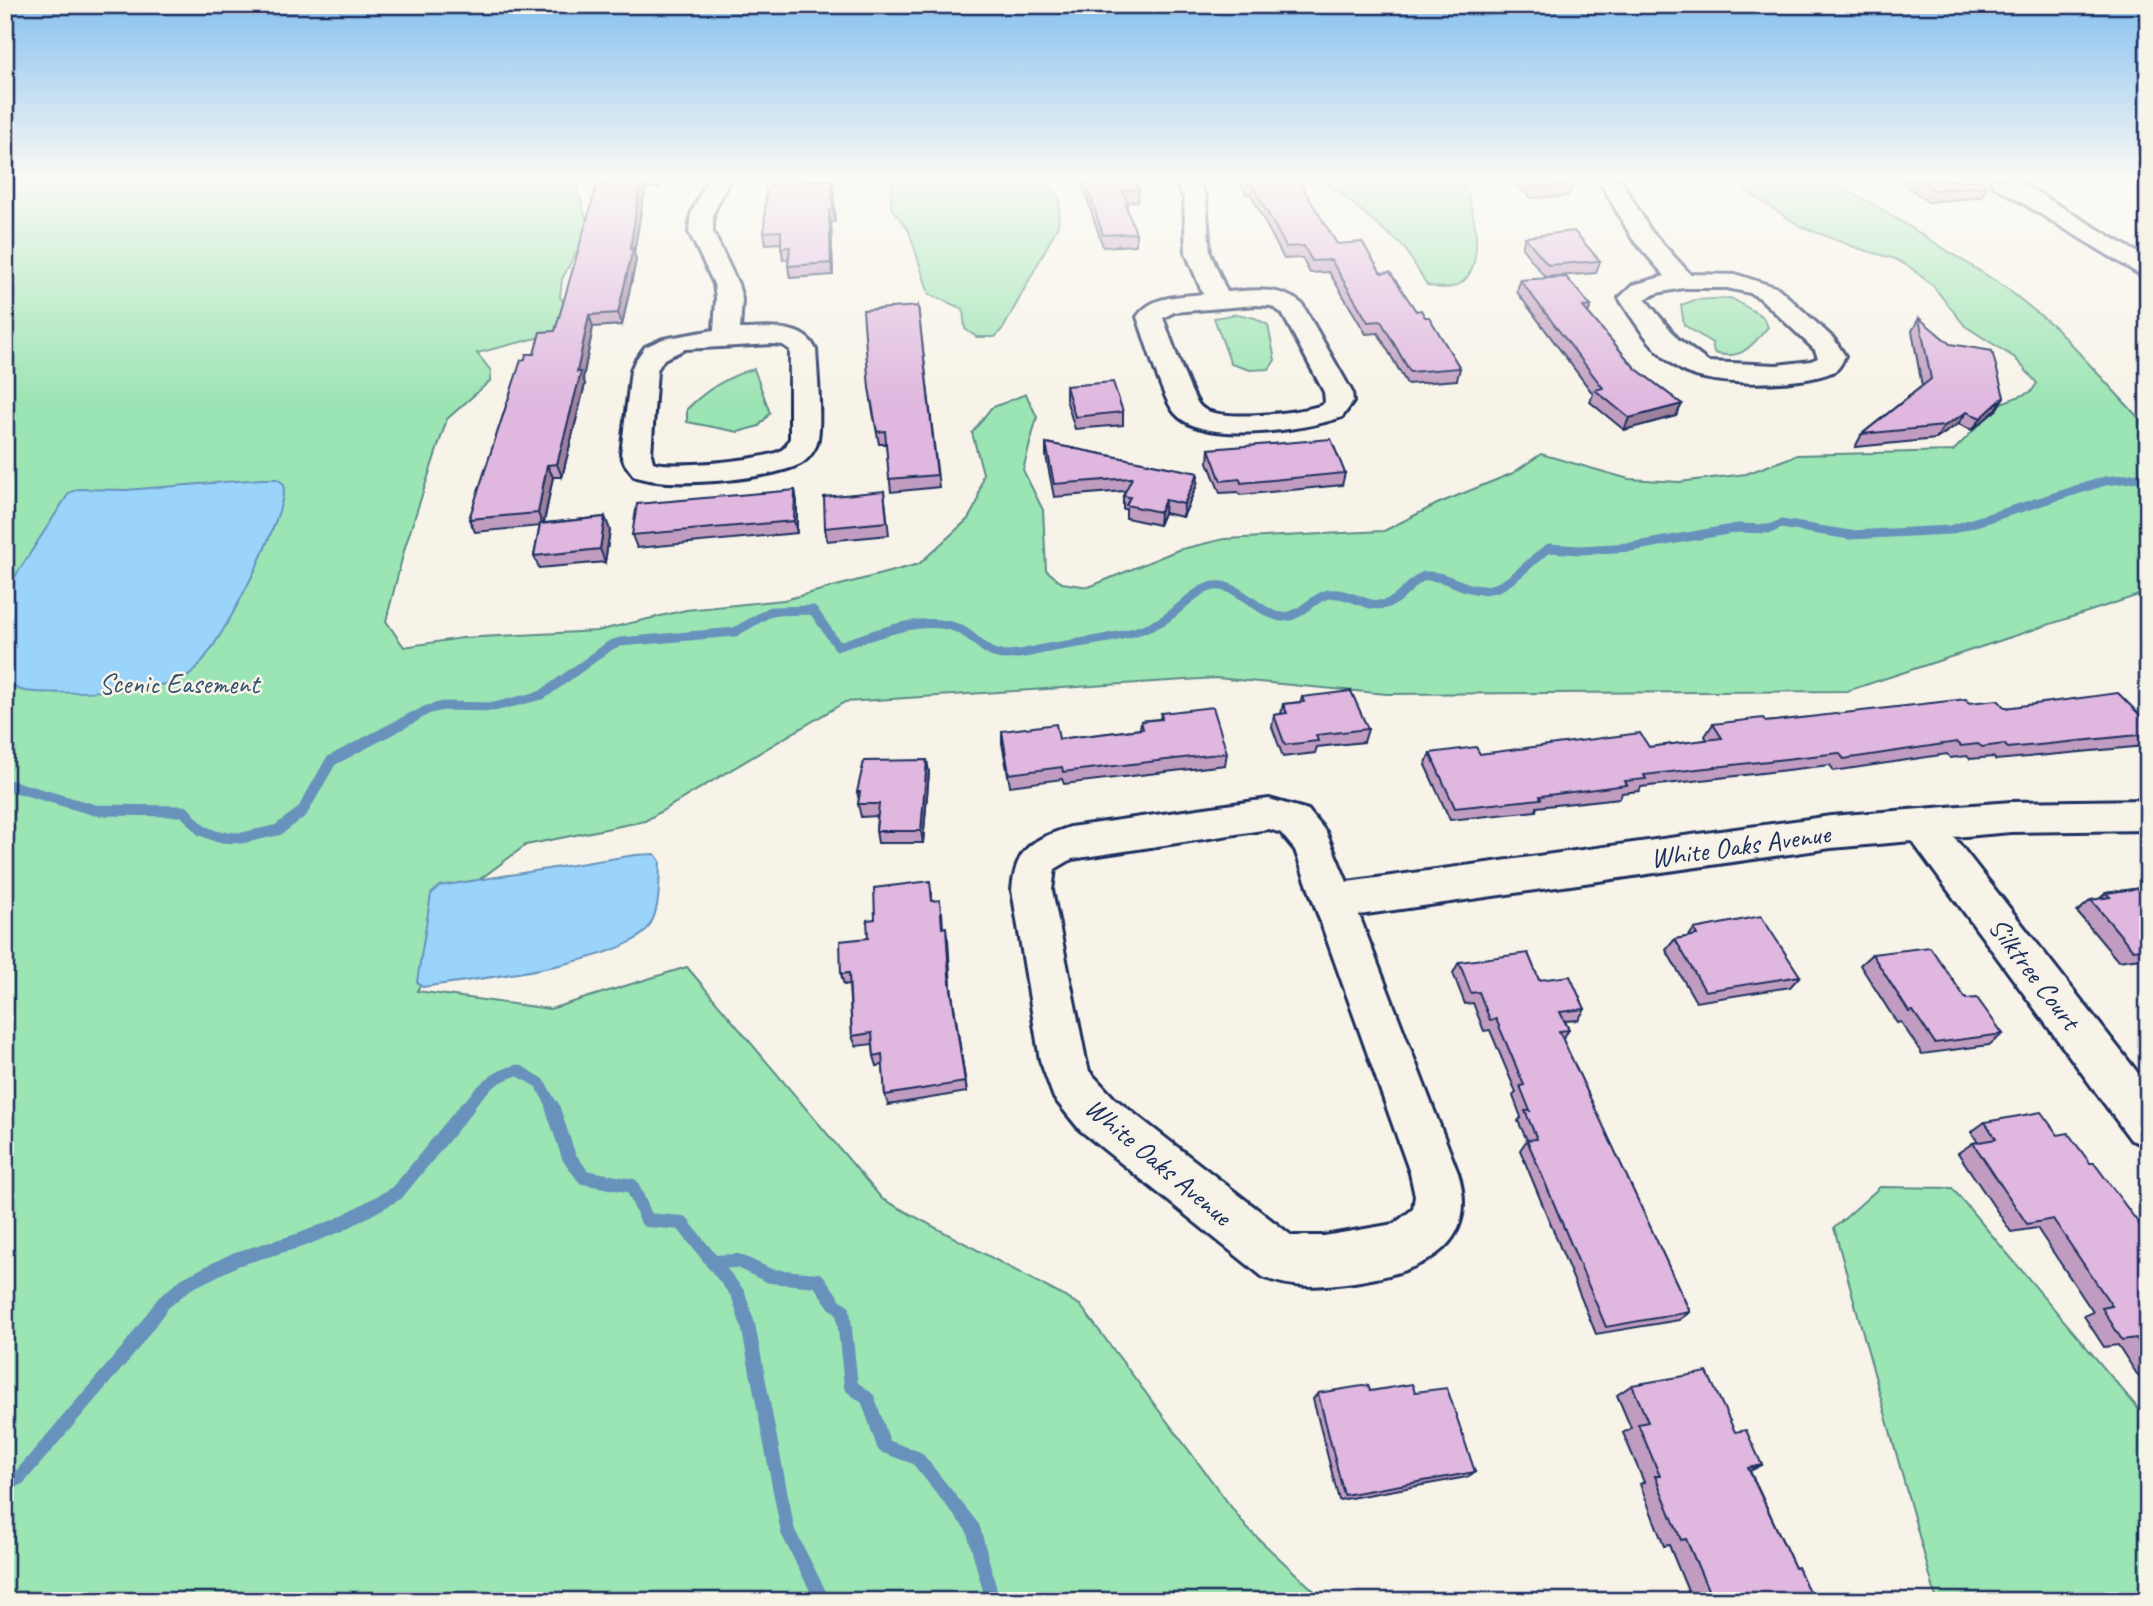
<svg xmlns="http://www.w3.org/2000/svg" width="2153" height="1606" font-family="Caveat,sans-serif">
<rect width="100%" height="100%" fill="#f7f3e8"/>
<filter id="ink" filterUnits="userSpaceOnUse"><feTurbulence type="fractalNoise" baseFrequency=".0143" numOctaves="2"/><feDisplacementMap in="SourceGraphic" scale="14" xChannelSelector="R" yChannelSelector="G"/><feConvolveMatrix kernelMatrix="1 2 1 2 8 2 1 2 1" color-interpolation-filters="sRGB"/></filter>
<g filter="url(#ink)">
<path fill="#9be4b3" stroke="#5b8a88" stroke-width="2" d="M5,180H580L576,185L589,228L562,279L560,297L572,314L553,334L477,353L491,371L490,381L447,419L405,547L386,621L404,647L462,638L597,631L686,610L784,600L919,564L968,519L977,503L983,473L972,433L991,408L1026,394L1037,417L1023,470L1043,510L1046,570L1062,583L1089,587L1178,550L1224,539L1384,531L1437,504L1513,473L1541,454L1629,479L1679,482L1746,474L1797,455L1953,451L2001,403L2031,392L2037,383L2015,358L1965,326L1933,286L1910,267L1895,259L1857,248L1800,226L1746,191L1741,180H1823L1873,204L2005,287L2056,328L2148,428V592L1847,691L1387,694L1216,678L845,702L645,821L526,845L475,883L417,991L550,1009L687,967L882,1199L1080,1305L1247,1528L1325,1601H5Z
M892,180H1047L1060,200L1058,226L1004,327L995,337H977L965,329L963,309L929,294L909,231L891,207Z
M1325,180H1461C1480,215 1492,305 1427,285L1404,247Z
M1731,298L1762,316L1768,327C1752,346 1741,361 1714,353L1712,343L1684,325L1681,305L1695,300Z
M1237,314L1255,318L1268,325L1275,360L1269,369L1250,370L1231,364L1214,318Z
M754,369L770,413L759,426L738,432L687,422V409C706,390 728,376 754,369Z
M1880,1187L1952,1188L2148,1420V1601H1937L1834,1228Z"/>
<path fill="#9ad4fa" stroke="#6792bc" stroke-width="2" d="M261,479H277L284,484C287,516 214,663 185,678C158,691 56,695 25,691C18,690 12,686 5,682V592L69,493L78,489L126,490Z
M655,854L660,861C659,882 661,910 648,928C624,964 468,980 422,987L417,982L431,894L440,886L635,855Z"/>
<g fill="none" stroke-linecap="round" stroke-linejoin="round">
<path stroke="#6792bc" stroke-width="9" d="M411,719L427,710L443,706L494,707L542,695L611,645L620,642L735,632L771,611L813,610L838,646C873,636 921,614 957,628C977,636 983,656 1007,655C1023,655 1039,649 1054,647C1089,641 1125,638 1158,623C1177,614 1190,593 1210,587C1236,579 1257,614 1282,617C1301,618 1312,597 1329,594C1349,591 1366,609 1386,604C1402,600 1409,583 1424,576C1440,575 1451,582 1466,587C1505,600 1521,566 1549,548L1580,550L1631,547L1738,528L1770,529L1781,524L1850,535L1950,530L2105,481L2148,476"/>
<path stroke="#6792bc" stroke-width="11" d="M5,784L95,810L184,811L201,830L218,837L242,838L278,830L302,812L331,761L414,717
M467,1107C481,1089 495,1075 518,1070L540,1083L553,1107"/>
<path stroke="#6792bc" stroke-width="14" d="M552,1106L569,1157L584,1177L632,1186L647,1220L682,1223L738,1294L748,1325L788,1532L823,1601
M712,1262L738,1261L770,1276L818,1280L835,1304L843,1310L851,1386L868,1399L884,1446L917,1458L973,1528L993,1601
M5,1486L19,1478L128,1351L163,1303L186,1284L236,1259L301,1240L339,1225L397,1193L468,1106"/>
<defs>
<path id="street" d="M707,180H729L713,214V232L738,284L742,299L740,329C766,329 804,322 816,350C817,370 823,430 816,446C812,454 806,462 798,465C766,480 667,489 634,476L625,464L621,454L631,370L635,361L645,347L663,339L714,330L716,299L714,284L689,232L691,214ZM772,344L783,345L790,350V438C787,444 786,448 780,451C765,460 668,469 653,462L651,454L657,370L664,359L685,349Z
M1175,180H1197L1206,198L1210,253L1227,292C1253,290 1280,286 1302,304L1352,392L1353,402L1342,417C1306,430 1202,446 1175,413C1162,398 1145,338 1137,317C1152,295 1179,297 1203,294L1186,253L1184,198ZM1256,305L1271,306L1282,313L1324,392L1325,402L1322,405C1300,413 1218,423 1201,407C1190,397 1170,335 1163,318L1174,312Z
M1599,180H1621L1650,230L1690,274L1738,275L1778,288L1834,339L1845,356C1842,362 1839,370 1832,372C1802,386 1711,387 1683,371C1656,356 1635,323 1619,298L1633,285L1665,276L1632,238ZM1683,288H1727L1750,293L1760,298L1815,350L1818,358L1811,361L1777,365L1708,362L1678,339L1645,299L1657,293Z
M1990,180H2016L2148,259V276L2139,274L1993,185Z
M1269,799L1308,810L1326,832L1347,882L1831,816L2011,802L2148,800V830L2011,832L1954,837L2148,1086V1146L2131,1140L1912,841L1831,848L1359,915L1458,1173C1482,1250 1415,1273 1354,1282C1320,1286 1295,1290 1263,1277L1080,1130L1054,1098L1040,1060L1012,890C1016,847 1032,840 1070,827ZM1269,829L1281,833L1295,850L1410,1173L1415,1196L1413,1209L1394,1224L1324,1236H1292L1114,1098L1089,1071L1086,1060L1052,890L1055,869L1072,859Z"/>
</defs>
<use href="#street" stroke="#1b2f5e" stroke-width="6"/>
<use href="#street" fill="#f7f3e8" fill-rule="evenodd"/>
</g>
<path fill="#c09dc0" stroke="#1b2f5e" stroke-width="2" d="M605,180H661L660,188H646L642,204L634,253L636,260L622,325L593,327L583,378L585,384L562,477H553L544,523L605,517L610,530L605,562L539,568L534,556L540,526L475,532L469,519L525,359L534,354L555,331Z
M770,180H833L835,222H831L833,275L790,278L788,266L789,259L783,260L781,243L766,244L764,232L771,187Z
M1081,180H1135L1139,190L1138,201L1127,202V211L1136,233V245L1103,247Z
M1239,180H1298L1337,244L1381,273L1416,311L1460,368L1457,380L1407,384L1378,333L1366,334L1329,272L1310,273L1302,258L1284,259L1250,193L1246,194Z
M1510,180H1568L1572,184L1568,196L1531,198Z
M1899,180H1978L1987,186L1981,197L1928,202Z
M1525,237L1600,261L1596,273L1545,277L1522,248Z
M1520,280L1591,306L1588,313L1635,368L1682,404L1676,416L1624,430L1590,402L1593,394L1517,292Z
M918,306L939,487L891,492L886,444H879L871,401Z
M1919,318L1996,410L1972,430L1958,424L1936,439L1855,447L1862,434L1922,386L1912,331Z
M1066,386L1123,412V425L1075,429L1066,399Z
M1046,443L1198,473L1197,485L1183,517L1164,513L1159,525L1126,518V509H1123V496L1125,491L1054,497L1046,456Z
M1209,449L1345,473L1342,485L1240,495L1238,492L1220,493L1208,462Z
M795,490L797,503V533L637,548L632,535Z
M884,491L889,535L827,541L825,528Z
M1302,697L1368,729L1364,742L1317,747L1315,753L1283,757L1272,727L1274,715L1281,714L1283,704L1300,702Z
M1969,703L2148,723V743L2145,746L1996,760L1993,757L1970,759L1967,756L1950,758L1947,754L1834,771L1830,765L1641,787L1639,791L1622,793L1620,798L1537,807L1536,811L1450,820L1425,765L1430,753L1480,754L1649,747L1707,740L1705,736L1713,724L1766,722Z
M1161,713L1227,753L1225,765L1064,784L1062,779L1010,786L1002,743V731L1059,739L1140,729L1141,721L1160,719Z
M929,772L923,843H878L876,831L877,816L861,817L858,804L859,800L857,792Z
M2148,887V957L2118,961L2077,912L2091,900L2099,899L2106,893Z
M932,893V901L942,912L943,928L948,939L951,987L967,1092L888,1105L885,1095L883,1065L877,1066L874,1056L873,1044L856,1046L852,1036L849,984L844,985L841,974L868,938L875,919Z
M1694,929L1800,976L1790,987L1696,1002L1666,950L1675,939L1688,937Z
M1872,954L1966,999L2003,1034L1989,1045L1922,1054L1901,1022L1897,1023L1860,965Z
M1459,962L1539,980L1585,1009L1578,1020L1565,1021L1569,1030L1562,1039L1690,1312L1679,1320L1596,1334L1520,1150L1527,1140L1518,1121L1521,1117L1513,1096L1516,1092L1490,1030L1484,1031L1473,1003L1465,1004L1453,973Z
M1985,1122L2058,1135L2090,1163L2148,1236V1391L2118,1345L2104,1347L2084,1316L2093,1312L2037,1228L2011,1232L1958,1153L1973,1143L1978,1142L1971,1132Z
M1632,1385L1735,1432L1762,1465L1750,1471L1795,1568L1813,1601H1692L1669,1545L1664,1546L1640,1484L1644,1482L1623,1433L1631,1428L1617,1395Z
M1370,1391L1475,1472L1467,1477L1339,1500L1313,1399L1318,1393Z"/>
<path fill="#9c809c" stroke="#1b2f5e" stroke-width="2" d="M642,180H644L646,188L642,204L634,253L636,260L622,325L618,313L639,192Z
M832,180H833L835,222L833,210Z
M829,211L831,222L833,275L831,263Z
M589,315L593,327L583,378L585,384L562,477L557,464Z
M2004,397L1996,410L1972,430L1981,418Z
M1682,404L1676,416L1624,430L1629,418Z
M1967,412L1958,424L1936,439L1944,426Z
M547,465L553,477L543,526L538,513Z
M1198,473L1197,485L1183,517L1184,504Z
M795,490L797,503V533L794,521Z
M1165,500L1164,513L1159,525L1160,512Z
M605,517L610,530L605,562L600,549Z
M927,760L929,772L923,843L921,831Z
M946,927L951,987L967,1092L949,976Z"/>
<path fill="#dfb7df" stroke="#1b2f5e" stroke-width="2" d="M605,180H642L639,192L630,249L633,248L618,313L589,315L577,372H581L557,464L547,465L538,513L469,519L521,360L525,359L526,354H534L540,332L555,331L597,185H604Z
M770,180H832L833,210L829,211L831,263L788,266L790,247L781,248V231L764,232L766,188L771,187Z
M1085,180H1135L1139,190L1123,191L1128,204H1125L1136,233L1103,235Z
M1246,180H1298L1337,244L1362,242L1381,273L1390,272L1416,311L1421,310L1425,317H1429L1460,368L1410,372L1381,321L1368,322L1331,260L1312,261L1304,246L1286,247L1251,182H1247Z
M1527,180H1568L1572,184L1534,187Z
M1920,180H1978L1987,186L1934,190Z
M1574,231L1600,261L1548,265L1525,237Z
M1566,277L1591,306L1583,307L1635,368L1682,404L1629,418L1595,390L1603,388L1520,280Z
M918,306L937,475L889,479L885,431L877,432L869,388L863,310Z
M1919,318L1950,344L1992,351L2004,397L1981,418L1967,412L1944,426L1862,434L1931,379Z
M1113,382L1123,412L1075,417L1066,386Z
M1331,439L1345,473L1241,483L1240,479L1221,481L1209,449Z
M1046,443L1198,473L1184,504L1165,500L1160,512L1126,505L1130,497L1123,496L1132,478L1054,484Z
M795,490L794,521L632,535L637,504Z
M884,491L887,522L825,528L824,497Z
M605,517L600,549L534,556L540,524Z
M1351,691L1368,729L1316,735L1318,741L1285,745L1274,715L1287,713L1283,704L1304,702L1302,697Z
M2118,693L2148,723V734L2008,748L2004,744L1982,747L1978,744L1961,746L1957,742L1844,759L1839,753L1644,775L1646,779L1625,781L1627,785L1540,796L1541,799L1455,808L1430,753L1476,747L1480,754L1640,733L1649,747L1722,738L1713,724L1763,718L1766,722L1966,699L1969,703L1998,700L2005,708Z
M1213,707L1227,753L1063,772L1062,767L1009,774L1002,731L1056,724L1059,739L1143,729L1141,721L1162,719L1161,713Z
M927,760L921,831H876L879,804H858L860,792H857L864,761Z
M930,881L932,901L940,900L942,928L946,927L949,976L965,1082L885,1095L882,1054L874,1056L872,1033L852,1036L849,973L841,974L840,941L868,938L867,920L875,919L874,888Z
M2148,887V948L2133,950L2091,900L2110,897L2106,893Z
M1761,916L1800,976L1705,991L1675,939L1697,935L1694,929Z
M1930,947L1966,999L1977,998L2003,1034L1935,1043L1913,1011L1909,1012L1872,954Z
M1528,953L1539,980L1570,976L1585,1009L1560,1012L1569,1030L1559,1031L1690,1312L1606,1327L1527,1140L1537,1139L1525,1111H1530L1520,1086L1524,1085L1496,1019L1490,1020L1479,992L1471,993L1459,962Z
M2041,1112L2058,1135L2068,1133L2090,1163H2094L2148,1236V1356L2136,1338L2122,1340L2102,1308L2112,1306L2053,1219L2027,1224L1973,1143L1996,1139L1985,1122Z
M1707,1372L1735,1432L1746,1430L1762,1465L1748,1468L1795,1568L1798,1567L1813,1601H1713L1686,1539L1681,1540L1655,1476H1660L1638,1424L1648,1422L1632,1385Z
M1412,1384L1415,1392L1447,1388L1475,1472L1344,1495L1318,1393L1368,1385L1370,1391Z"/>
</g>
<linearGradient id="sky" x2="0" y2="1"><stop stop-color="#89c1ef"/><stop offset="0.44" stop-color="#fbfaf5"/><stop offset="1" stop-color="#fbfaf5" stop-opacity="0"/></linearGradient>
<rect width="2153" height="405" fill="url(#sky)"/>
<g text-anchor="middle" stroke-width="5" stroke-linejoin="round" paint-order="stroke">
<g font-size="28" fill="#35536f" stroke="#f7f3e8">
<text x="179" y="693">Scenic Easement</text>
</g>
<g font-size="28" fill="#1b2f5e" stroke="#f7f3e8">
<text transform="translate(1740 845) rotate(-8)" y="10">White Oaks Avenue</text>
<text transform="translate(2035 973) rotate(53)" y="10">Silktree Court</text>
<text transform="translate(1159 1161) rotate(40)" y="10">White Oaks Avenue</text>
</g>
</g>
<rect width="2153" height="1606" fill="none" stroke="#f7f3e8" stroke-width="28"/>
<rect x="14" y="14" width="2125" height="1578" fill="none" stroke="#1b2f5e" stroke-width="2.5" filter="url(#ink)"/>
</svg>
